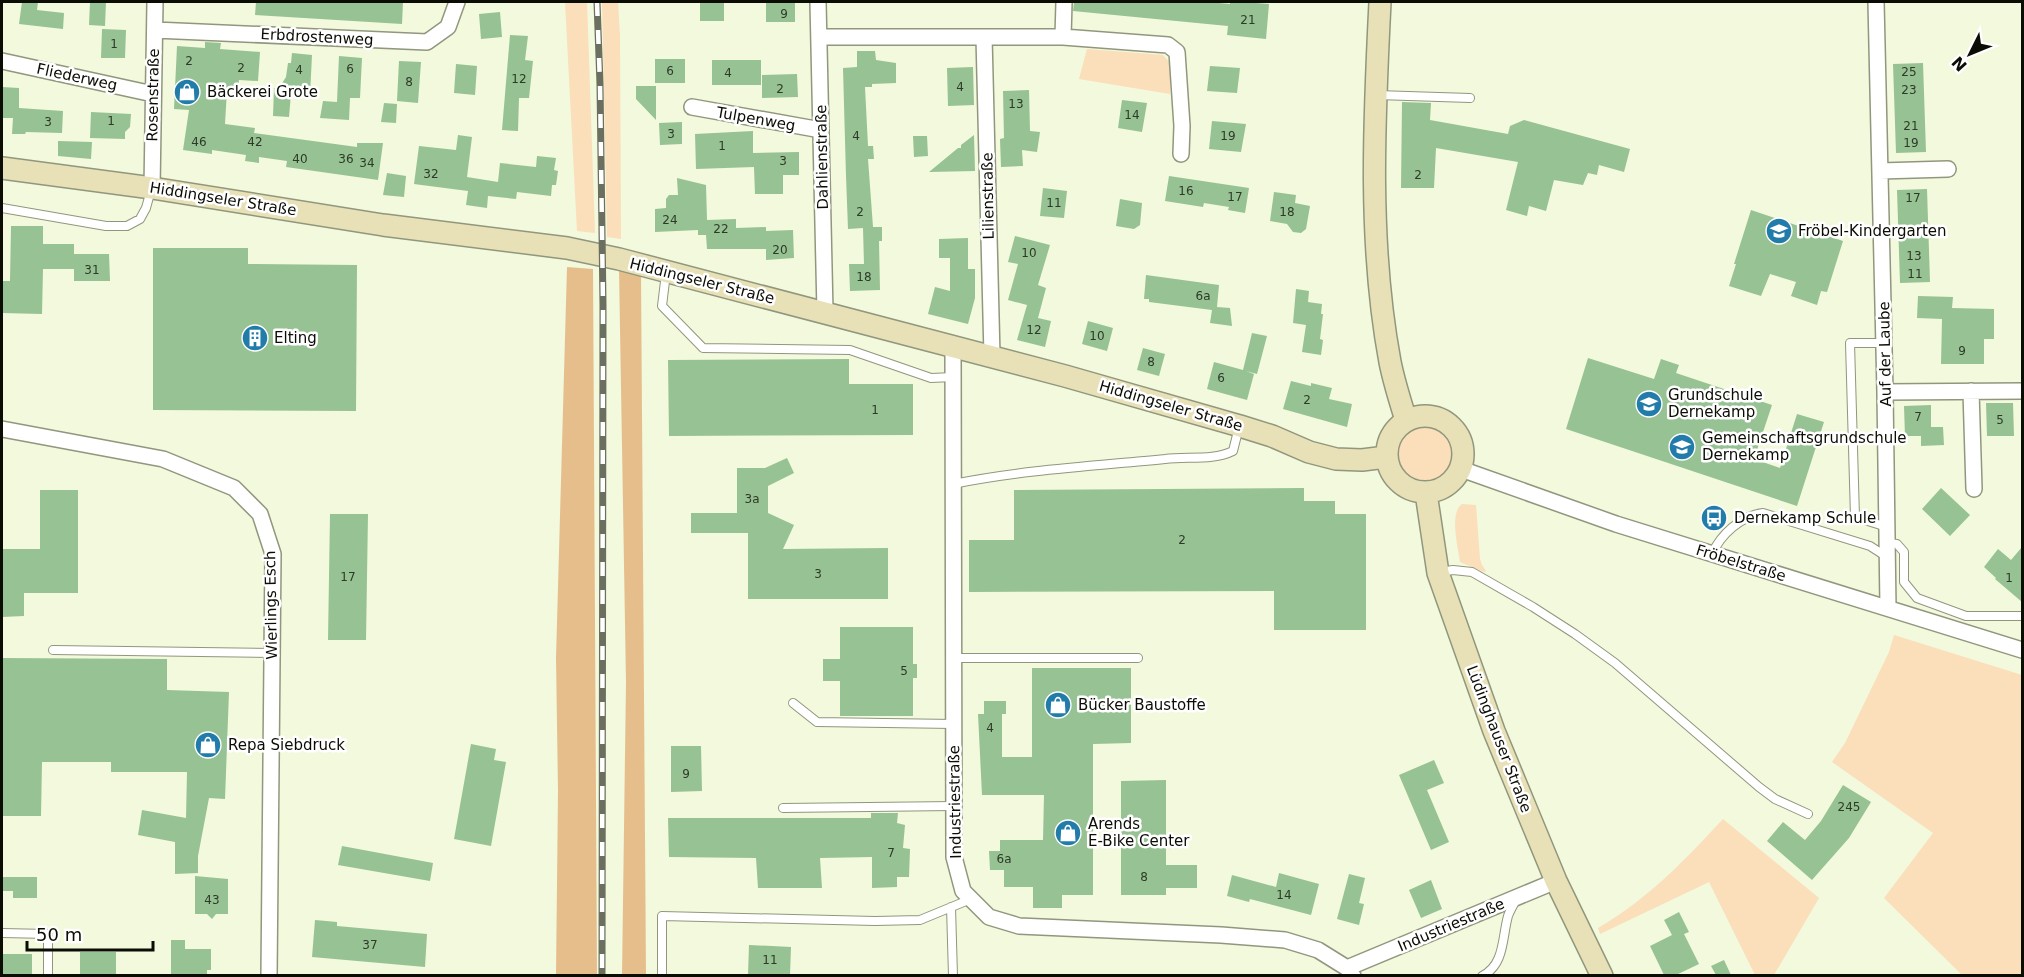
<svg xmlns="http://www.w3.org/2000/svg" width="2024" height="977" font-family="'DejaVu Sans',sans-serif">
<rect width="100%" height="100%" fill="#f2f9dd"/>
<path fill="#fbdeba" d="M565,2H587L595,233L577,231Z
M602,2H618L620,36L621,239L607,237Z
M1087,49L1163,55L1170,63V94L1079,79Z
M1398 454a27 27 0 1 1 54 0a27 27 0 1 1-54 0Z
M1462,504L1476,505L1480,559L1482,565L1486,571L1484,572L1460,562C1458,547 1449,513 1462,504Z
M1894,635L2022,675V975H1962L1884,898L1933,833L1832,762L1845,743L1889,652Z
M1723,819L1819,898L1774,975H1755L1709,882L1600,934L1598,928C1648,899 1684,861 1723,819Z"/>
<path fill="#e6be8c" d="M567,267L593,269L597,976L556,975L558,791L556,658Z
M619,269L641,274L646,976L622,975L626,682Z"/>
<path fill="#97c293" d="M22,2H38L37,10L64,13L63,29L19,24Z
M90,2H106L105,26L89,25Z
M256,2H403L402,24L255,15Z
M700,2H724V21H700Z
M766,2H795V22H766Z
M1074,2H1208L1230,4V2H1243L1269,4L1266,39L1227,35L1228,26L1073,11Z
M500,12L502,37L481,39L479,14Z
M102,29L126,30L125,58H101Z
M510,35L528,36L525,60L533,61L529,98H519L518,131L502,130Z
M205,42L221,43L220,49L260,52L258,81L239,80L238,91L227,90L225,124L255,128L254,133L357,147V143H383L378,180L286,167L287,161L259,157V163L245,161L246,155L212,150V154L183,150L189,110L174,109L177,46L205,48Z
M857,51H875L876,60L896,63V83L872,84V87H865L868,146H873L874,159H868L873,227H882V241H879L880,290L850,291L849,264H864L863,228L848,229L846,176L843,68L857,67Z
M292,53L312,55L310,95L291,94L289,117L273,116L274,88H279L286,77L288,63H291Z
M339,56L362,58L360,98H350L349,120L320,118L323,101L337,102Z
M655,59H685V83H655Z
M712,60H761V85H712Z
M399,61L421,62L418,103L397,101Z
M1923,63L1926,152L1896,153L1893,64Z
M456,64L477,66L475,95L454,93Z
M1210,66L1240,68L1237,93L1207,91Z
M973,67L974,105L948,106L947,68Z
M797,74L798,97L762,98V75Z
M636,86H656V120L636,99Z
M2,87L19,88V108L63,111L62,133L26,132L25,134H12L13,118H2Z
M1029,90L1030,131L1040,132L1037,152L1022,150L1023,166L1001,167L1000,139L1004,138L1003,91Z
M1122,100L1147,103L1142,132L1118,128Z
M1402,102L1431,103L1430,120L1508,134L1510,126L1524,120L1630,149L1624,172L1599,165L1597,175L1588,173L1583,185L1554,180L1546,211L1529,206L1527,216L1506,210L1518,162L1436,148L1434,188H1401Z
M384,103L397,104L396,123L381,122Z
M91,112L131,114L130,127L125,132V139L90,138Z
M1212,121L1246,124L1241,152L1209,149Z
M682,122V144L660,145L659,123Z
M753,131V153L799,152V175H783V194H755L754,167L696,169L695,134Z
M458,135L472,137L467,177L498,182L500,163L536,167L537,156L556,158L554,170L558,171L556,185H552L551,196L517,192L516,199L488,196L487,208L466,205L468,191L414,184L419,146L456,150Z
M974,135L975,171L929,172L958,148H961V145Z
M913,136H927L928,156L914,157Z
M58,141L92,142L91,159L58,156Z
M387,173L406,176L404,197L383,195Z
M1169,176L1249,188L1245,213L1228,210L1229,207L1204,203L1203,207L1165,201Z
M677,178L706,185L707,220L736,219V228L766,227V231L793,230L794,258L766,260V249H707L706,235H698V230L655,232V209L666,208V199L669,195H678Z
M1043,188L1067,191L1064,218L1040,216Z
M1927,189L1930,282L1900,283L1897,190Z
M1274,192L1296,195L1295,203L1310,206L1306,229L1301,233L1293,232L1287,224L1270,221Z
M1120,199L1142,203L1140,225L1134,229L1116,226Z
M1751,210L1843,241L1827,292L1821,291L1817,305L1791,296L1796,282L1770,274L1761,296L1729,286L1736,264H1734Z
M11,226H43V244H74V254H109L110,281H74V269H43L42,314L2,313V281H10Z
M1015,236L1050,245L1038,285L1046,288L1038,318L1051,321L1045,347L1017,340L1027,305L1008,300L1018,264L1008,262Z
M968,238V269H975V298L968,324L928,314L935,287L950,291V258H939V239Z
M153,248H248V264L357,265L356,411L153,410Z
M1146,275L1219,285L1217,307L1230,308L1232,326L1210,323L1212,310L1149,302V299H1144Z
M1296,289L1309,291L1308,302L1322,304L1321,314H1323L1320,339L1323,340L1321,355L1302,352L1306,325L1293,323Z
M1918,296L1953,297L1952,308L1994,309V339H1984V364H1941L1942,319L1917,318Z
M1088,321L1113,328L1107,351L1082,344Z
M1252,333L1267,336L1257,374L1246,371L1254,374L1247,400L1207,389L1214,362L1243,370Z
M1143,348L1165,354L1159,376L1137,370Z
M1588,358L1654,379L1661,359L1679,365L1676,373L1772,405L1754,459L1780,468L1797,414L1824,422L1797,506L1566,429Z
M849,359V384H913V435L669,436L668,360Z
M1291,381L1311,386V383L1332,388L1329,399L1352,404L1347,427L1283,409Z
M1986,403H2013L2014,436H1987Z
M1931,405V427H1943L1944,445L1921,446V436H1905L1904,406Z
M787,458L794,473L768,486V513L794,525L783,549L888,548V599H748V533H691V513H737V468H765Z
M1304,488V501H1335V514H1366V630H1274V591L969,592V540H1014V490Z
M1941,488L1970,515L1950,536L1922,509Z
M40,490H78V593H24V616L2,617V549H40Z
M330,514H368L366,640H328Z
M2022,547V602L1995,579L1996,578L1984,567L1998,549L2011,560Z
M840,627H913V664H917V678H913V716H840V681H823V659H840Z
M2,658L167,659V690L229,692L225,799L209,798L198,856V873L175,874V842L138,835L142,810L186,818L187,772H111V762H42L41,816H2Z
M1032,668H1131V743L1093,744V895H1062V908H1033V887H1004V870H990L989,851H1000V840H1043L1044,795H982L978,714H984V701H1006V714H1002V757H1032Z
M471,744L496,749L494,760L506,762L491,846L454,839Z
M671,746H701L702,791L671,792Z
M1434,760L1444,783L1427,790L1449,842L1431,850L1399,775Z
M1166,780V865H1197V888H1166V895H1121V781Z
M1843,785L1871,802L1849,838L1812,880L1767,841L1783,822L1805,840L1821,821Z
M871,813H898L897,823L905,825L903,848L910,849L909,877H897V887L872,888V857L820,858L822,888H758L756,858L669,857L668,818H871Z
M342,846L433,863L430,881L338,865Z
M1279,873L1319,884L1311,915L1250,899L1249,902L1227,896L1232,875L1276,887Z
M1349,874L1365,878L1359,903L1364,904L1359,925L1337,919Z
M195,876L228,879V914H216L212,919L207,914H195Z
M2,877H37V898H13V891H2Z
M1431,880L1442,909L1421,918L1409,890Z
M1679,912L1689,932L1684,934L1699,964L1676,975H1664L1650,946L1672,935L1664,920Z
M315,920L337,922V926L427,934L425,967L312,957Z
M171,940H185V949H211V970H207V975H171Z
M749,945L791,947L790,975H748Z
M80,952H116V975H80Z
M2,954H32V975H2Z
M1724,960L1731,975H1716L1711,966Z"/>
<g fill="none" stroke-linecap="round" stroke-linejoin="round">
<defs>
<path id="lane" d="M1377,95L1470,98
M2,208L106,226H127L140,219L146,208L151,190
M666,273L662,306L703,348L850,350L931,378L953,377
M1884,343H1850L1855,517L1887,527
M953,484C1022,470 1094,466 1165,459C1187,456 1213,461 1233,451L1239,427
M1888,543L1897,544L1904,552V582L1917,598L1966,616H2022
M1712,554C1721,534 1741,516 1763,513L1870,546L1887,557
M1440,572L1453,570L1472,572L1533,607L1575,634L1615,663L1759,787L1775,799L1808,814
M53,650L272,653
M954,658H1138
M793,703L817,722L954,724
M783,808L954,806
M951,907L953,976
M2,933L48,934V976
M662,976V916L875,921L920,920L971,899
M1482,976C1505,965 1502,937 1508,916C1510,910 1514,904 1517,898"/>
<path id="street" d="M818,2L825,312
M1876,2L1885,392L1888,608
M155,30L427,42L448,27L457,2
M819,37H1063L1168,45L1177,52L1182,126L1181,154
M984,37L992,356
M1063,37L1064,2
M2,61L153,94
M692,107L821,130
M1880,171L1948,169
M152,188L155,2
M953,346L954,857L963,891L989,917L1019,926L1221,935L1285,940L1318,950L1347,968L1353,976
M1971,391L1974,489
M1885,392L2022,391
M2,429L163,459L234,488L260,514L273,554L269,976
M1461,469L1616,524L2022,650
M1347,968L1556,881"/>
<path id="secondary" d="M1380,2C1374,121 1368,244 1390,362C1394,382 1400,401 1406,420
M2,168L152,188L383,225L567,248L619,259L1065,376L1240,426L1272,436L1309,452L1336,459L1362,460L1386,457
M1387 454a38 38 0 1 1 76 0a38 38 0 1 1-76 0Z
M1426,493L1438,573L1494,731L1556,881L1602,976"/>
</defs>
<use href="#lane" stroke="#90977d" stroke-width="10"/>
<use href="#street" stroke="#90977d" stroke-width="18"/>
<use href="#secondary" stroke="#90977d" stroke-width="24"/>
<use href="#lane" stroke="#fff" stroke-width="8"/>
<use href="#street" stroke="#fff" stroke-width="15"/>
<use href="#secondary" stroke="#e8e0b6" stroke-width="21"/>
<defs>
<path id="rail" d="M597,2L600,84L603,305L602,976"/>
</defs>
<use href="#rail" stroke="#6b6f5f" stroke-width="7"/>
<use href="#rail" stroke="#fff" stroke-width="4.5" stroke-dasharray="14" stroke-linecap="butt"/>
</g>
<defs>
<symbol id="shop-disc" viewBox="-11 -11 22 22"><circle r="9.5" fill="#227caa" stroke="#fff"/><path d="M-5-2.5h2.3a2.7 3.5 0 0 1 5.4 0H5L5.5 6h-11ZM-1.5-2.5h3a1.5 2.3 0 0 0-3 0Z" fill="#fff"/></symbol>
<symbol id="school-disc" viewBox="-11 -11 22 22"><circle r="9.5" fill="#227caa" stroke="#fff"/><path d="M0-5L7-2L0 1L-7-2ZM-4 1L0 2.5L4 1V4Q0 6-4 4Z" fill="#fff"/></symbol>
<symbol id="building-disc" viewBox="-11 -11 22 22"><circle r="9.5" fill="#227caa" stroke="#fff"/><path d="M-4-6H4V6H1V3H-1V6H-4ZM-2.5-4.3h1.7v1.8h-1.7ZM.8-4.3h1.7v1.8H.8ZM-2.5-1h1.7V.8h-1.7ZM.8-1h1.7V.8H.8Z" fill="#fff"/></symbol>
<symbol id="bus-disc" viewBox="-11 -11 22 22"><circle r="9.5" fill="#227caa" stroke="#fff"/><path d="M-5-6H5V4H4V6H2V4H-2V6H-4V4H-5ZM-3.5-4V0h7V-4ZM-3.5 1.2v1.5H-2V1.2ZM2 1.2v1.5H3.5V1.2Z" fill="#fff"/></symbol>
</defs>
<g fill-rule="evenodd">
<use href="#shop-disc" x="172" y="77" width="30" height="30"/>
<use href="#school-disc" x="1764" y="216" width="30" height="30"/>
<use href="#building-disc" x="240" y="323" width="30" height="30"/>
<use href="#school-disc" x="1634" y="389" width="30" height="30"/>
<use href="#school-disc" x="1667" y="432" width="30" height="30"/>
<use href="#bus-disc" x="1699" y="503" width="30" height="30"/>
<use href="#shop-disc" x="1043" y="690" width="30" height="30"/>
<use href="#shop-disc" x="193" y="730" width="30" height="30"/>
<use href="#shop-disc" x="1053" y="818" width="30" height="30"/>
</g>
<g text-anchor="middle" stroke-width="5" stroke-linejoin="round" paint-order="stroke">
<g font-size="12" fill="#2e3a28">
<text x="784" y="18">9</text>
<text x="1248" y="24">21</text>
<text x="114" y="48">1</text>
<text x="189" y="65">2</text>
<text x="241" y="72">2</text>
<text x="350" y="73">6</text>
<text x="299" y="74">4</text>
<text x="670" y="75">6</text>
<text x="1909" y="76">25</text>
<text x="728" y="77">4</text>
<text x="519" y="83">12</text>
<text x="409" y="86">8</text>
<text x="960" y="91">4</text>
<text x="780" y="93">2</text>
<text x="1909" y="94">23</text>
<text x="1016" y="108">13</text>
<text x="1132" y="119">14</text>
<text x="111" y="125">1</text>
<text x="48" y="126">3</text>
<text x="1911" y="130">21</text>
<text x="671" y="138">3</text>
<text x="856" y="140">4</text>
<text x="1228" y="140">19</text>
<text x="199" y="146">46</text>
<text x="255" y="146">42</text>
<text x="1911" y="147">19</text>
<text x="722" y="150">1</text>
<text x="300" y="163">40</text>
<text x="346" y="163">36</text>
<text x="783" y="165">3</text>
<text x="367" y="167">34</text>
<text x="431" y="178">32</text>
<text x="1418" y="179">2</text>
<text x="1186" y="195">16</text>
<text x="1235" y="201">17</text>
<text x="1913" y="202">17</text>
<text x="1054" y="207">11</text>
<text x="860" y="216">2</text>
<text x="1287" y="216">18</text>
<text x="670" y="224">24</text>
<text x="721" y="233">22</text>
<text x="780" y="254">20</text>
<text x="1029" y="257">10</text>
<text x="1914" y="260">13</text>
<text x="92" y="274">31</text>
<text x="1915" y="278">11</text>
<text x="864" y="281">18</text>
<text x="1203" y="300">6a</text>
<text x="1034" y="334">12</text>
<text x="1097" y="340">10</text>
<text x="1962" y="355">9</text>
<text x="1151" y="366">8</text>
<text x="1221" y="382">6</text>
<text x="1307" y="404">2</text>
<text x="875" y="414">1</text>
<text x="1918" y="421">7</text>
<text x="2000" y="424">5</text>
<text x="752" y="503">3a</text>
<text x="1182" y="544">2</text>
<text x="818" y="578">3</text>
<text x="348" y="581">17</text>
<text x="2009" y="582">1</text>
<text x="904" y="675">5</text>
<text x="990" y="732">4</text>
<text x="686" y="778">9</text>
<text x="1849" y="811">245</text>
<text x="891" y="857">7</text>
<text x="1004" y="863">6a</text>
<text x="1144" y="881">8</text>
<text x="1284" y="899">14</text>
<text x="212" y="904">43</text>
<text x="370" y="949">37</text>
<text x="770" y="964">11</text>
</g>
<g font-size="15" fill="#0b0d05" stroke="#fff">
<text transform="translate(317 37) rotate(3)" y="5">Erbdrostenweg</text>
<text transform="translate(77 77) rotate(12)" y="5">Fliederweg</text>
<text transform="translate(153 95) rotate(-89)" y="5">Rosenstraße</text>
<text transform="translate(756 119) rotate(10)" y="5">Tulpenweg</text>
<text transform="translate(822 157) rotate(-91)" y="5">Dahlienstraße</text>
<text transform="translate(988 196) rotate(-91)" y="5">Lilienstraße</text>
<text transform="translate(223 199) rotate(9)" y="5">Hiddingseler Straße</text>
<text transform="translate(702 281) rotate(14)" y="5">Hiddingseler Straße</text>
<text transform="translate(1885 354) rotate(-91)" y="5">Auf der Laube</text>
<text transform="translate(1171 406) rotate(16)" y="5">Hiddingseler Straße</text>
<text transform="translate(1741 563) rotate(17)" y="5">Fröbelstraße</text>
<text transform="translate(271 605) rotate(-91)" y="5">Wierlings Esch</text>
<text transform="translate(1499 739) rotate(69)" y="5">Lüdinghauser Straße</text>
<text transform="translate(955 802) rotate(-91)" y="5">Industriestraße</text>
<text transform="translate(1451 925) rotate(-23)" y="5">Industriestraße</text>
</g>
<g font-size="15" fill="#0b0d05" stroke="#fff" text-anchor="start">
<text x="207" y="97">Bäckerei Grote</text>
<text x="1798" y="236">Fröbel-Kindergarten</text>
<text x="274" y="343">Elting</text>
<text x="1668" y="400">Grundschule<tspan x="1668" dy="17">Dernekamp</tspan></text>
<text x="1702" y="443">Gemeinschaftsgrundschule<tspan x="1702" dy="17">Dernekamp</tspan></text>
<text x="1734" y="523">Dernekamp Schule</text>
<text x="1078" y="710">Bücker Baustoffe</text>
<text x="228" y="750">Repa Siebdruck</text>
<text x="1088" y="829">Arends<tspan x="1088" dy="17">E-Bike Center</tspan></text>
</g>
</g>
<rect width="2024" height="977" fill="none" stroke="#0b0d05" stroke-width="6"/>
<g transform="translate(1970 54) rotate(227)" stroke="#ffffff" stroke-width="4.5" paint-order="stroke">
<path d="M0-4.5L10 22L0 15L-10 22Z" fill="#0b0d05"/>
<text y="-9" font-size="16" font-weight="bold" text-anchor="middle" fill="#0b0d05">N</text>
</g>
<path d="M27 941v9h126v-9" fill="none" stroke="#0b0d05" stroke-width="3"/>
<text x="36" y="941" font-size="18" fill="#0b0d05" stroke="#ffffff" stroke-width="4.5" paint-order="stroke">50 m</text>
</svg>
